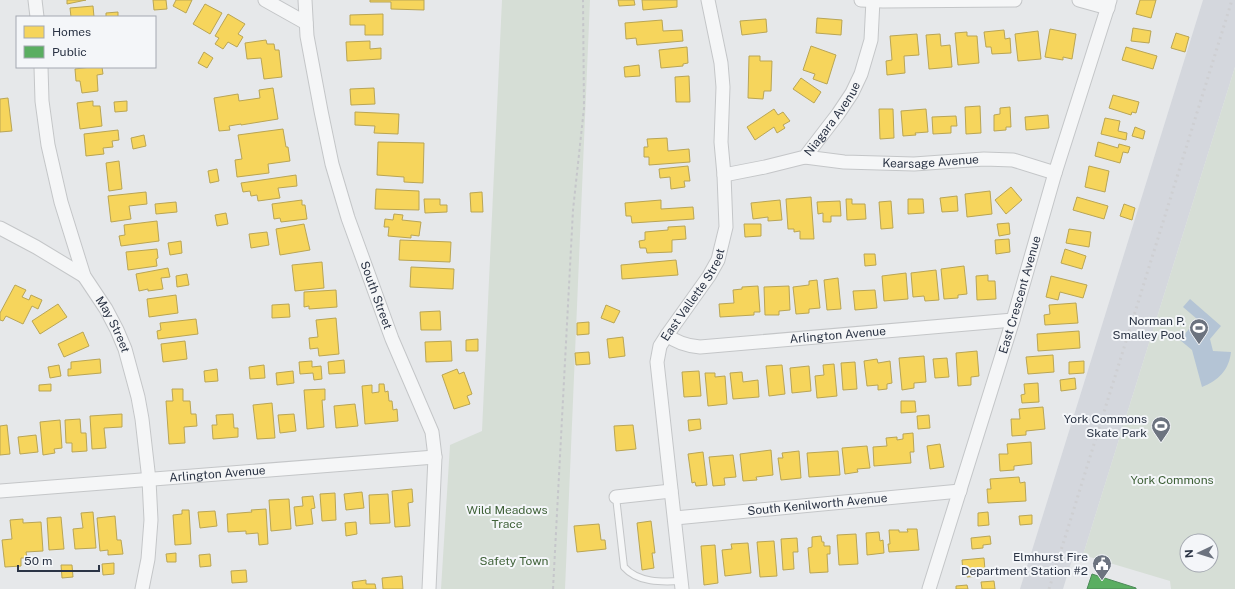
<svg xmlns="http://www.w3.org/2000/svg" width="1235" height="589" font-family="'Public Sans',sans-serif">
<rect width="100%" height="100%" fill="#e6e8ea"/>
<path fill="#d4d7dd" d="M1203,0H1235V67L1083,555L1074,553L1063,589H1020Z"/>
<path fill="#d6ded6" fill-rule="evenodd" d="M502,0H590L565,589H441L450,445L482,431Z
M1235,67V589H1171L1170,581L1083,555ZM1187,541H1211V565H1187Z"/>
<path fill="#b4c4d5" d="M1190,299L1221,326L1210,339L1213,351L1231,352C1229,370 1218,381 1202,387L1192,350L1180,340L1197,319L1183,307Z"/>
<path fill="#f6d55c" stroke="#b9a555" d="M67,0H86L67,4Z
M153,0H166L167,9L154,10Z
M176,0H192L186,13L173,6Z
M370,0H424V10L391,9V2H370Z
M618,0H634L635,5L619,6Z
M642,0H677V7L643,10Z
M1140,0H1156L1151,18L1136,14Z
M205,4L222,13L210,34L193,24Z
M93,6L94,17H71L70,8Z
M118,12V17H106V13Z
M228,14L245,24L238,34L243,37L237,47L228,42L223,49L215,44L219,38L215,36Z
M383,14V35H365V25H350V15Z
M817,18L842,20L841,35L816,33Z
M766,19L767,32L742,35L740,21Z
M662,20L663,31L682,30L683,41L637,45L636,38L626,39L625,23Z
M1133,28L1151,31L1149,43L1131,41Z
M1050,29L1076,34L1072,59L1063,57V60L1045,57Z
M1004,30L1005,39L1010,38L1011,53L992,54L991,47H986L984,32Z
M1038,31L1041,59L1018,61L1015,34Z
M967,32V36H977L979,63L958,65L955,33Z
M1176,33L1189,37L1185,52L1171,48Z
M917,34L919,55L904,56L905,73L887,75L886,61L892,60L890,36Z
M940,34L941,46L950,45L952,67L929,69L926,35Z
M266,40L267,44H274L275,50H279L282,77L264,79L261,58L247,59L245,43Z
M370,41V49L381,48V59L347,61L346,42Z
M811,46L836,55L827,84L813,79L815,74L803,70Z
M687,47L688,63L683,64V66L661,68L659,50Z
M1126,47L1157,56L1153,69L1122,60Z
M204,52L213,58L207,68L198,63Z
M749,56H760V61H772L771,91H764L763,99L748,98Z
M639,65L640,76L625,77L624,67Z
M91,67H102L103,74L97,75L98,91L82,93L80,81H76L75,69Z
M689,76L690,102H676L675,77Z
M801,78L821,92L814,103L793,89Z
M273,88L278,119L241,125V124L229,126L230,130L219,131L214,98L238,94L239,101L260,98L259,90Z
M374,88L375,104L351,105L350,89Z
M1113,95L1139,102L1136,113L1132,112L1131,115L1109,108Z
M8,98L12,131L0,132V99Z
M93,101V106H100L102,126L80,129L77,103Z
M127,101V111L115,112L114,102Z
M980,106L981,133L966,134L965,107Z
M1010,107L1011,127H1006V130L994,131V115L1000,114V108Z
M774,109L778,115L783,112L790,121L783,125L785,128L777,133L774,127L755,140L747,127Z
M879,109H893L894,138L880,139Z
M926,109L928,132L915,133L916,135L903,136L901,111Z
M355,112L399,114L398,134L374,133L375,126L355,125Z
M1048,115L1049,128L1026,130L1025,117Z
M956,116L957,126H951V133L933,134L932,117Z
M1105,118L1120,121L1118,131L1127,133L1126,140L1101,134Z
M1135,127L1145,131L1143,139L1132,136Z
M283,129L286,147H288L290,161L268,164L269,173L237,177L235,160L242,159L238,135Z
M118,130L119,140L112,141L113,147L103,148L104,154L86,156L84,134Z
M144,135L146,146L133,149L131,138Z
M667,138L668,151L689,149L690,162L649,165V157H644V147H648L647,139Z
M378,142L424,143L423,183L404,182V177L377,175Z
M1098,142L1118,148L1119,144L1130,147L1128,153L1123,152L1120,163L1095,156Z
M119,161L122,189L109,191L106,163Z
M688,166L690,181H684L685,187L671,189L670,177L660,178L659,169Z
M1089,166L1109,171L1105,192L1085,187Z
M217,169L219,181L210,183L208,171Z
M296,175L297,186L278,188L280,198L258,201L257,195L251,196L250,191L243,192L241,183Z
M1011,187L1022,200L1006,214L995,200Z
M376,189L419,191V210L375,209Z
M990,191L992,214L967,217L965,194Z
M146,192L147,204L129,206L131,219L111,222L108,196Z
M482,192L483,212H471L470,193Z
M957,196L958,211L942,212L940,198Z
M811,197L814,239H800V231L794,232V229H788L786,199Z
M1077,197L1108,206L1104,219L1073,210Z
M424,199H440V205H447V212L425,213Z
M846,199H852V204H865L866,219L847,220Z
M908,199H923L924,213L908,214Z
M302,200V205H305L307,219L281,222L280,218L274,219L272,204Z
M661,200V209L693,207L694,219L632,223L631,216H626L625,203Z
M780,200L782,220L768,221V217L753,219L751,203Z
M840,201L841,216H831V222H823V213L818,214L817,202Z
M891,201L893,228L881,229L879,202Z
M176,202L177,212L156,214L155,204Z
M1124,204L1135,208L1132,220L1120,216Z
M226,213L228,224L217,226L215,215Z
M394,214L403,215L402,220L421,222L419,236L411,235V238L388,236L389,227H384L385,219L393,220Z
M157,221L159,241L121,246L119,236L125,235L124,225Z
M1009,223L1010,234L999,236L997,224Z
M304,224L310,250L280,255L276,229Z
M744,224H761V236L745,237Z
M685,226L686,239L672,240V252L647,253L646,248H640L639,241L645,240V232L668,230V227Z
M1069,229L1091,232L1089,247L1066,243Z
M267,232L269,245L251,248L249,234Z
M1009,239L1010,252L996,254L995,240Z
M400,240L451,242L450,262L399,260Z
M181,241L182,253L170,255L168,243Z
M157,249L158,258L156,259L157,266L128,270L126,252Z
M1065,249L1086,256L1082,269L1061,263Z
M864,254H875L876,265L865,266Z
M676,260L678,275L622,279L621,265Z
M322,262L324,288L295,291L292,265Z
M964,266L967,294L958,295V298L944,299L941,269Z
M411,267L454,269L453,289L410,287Z
M168,268L170,277L161,278L163,289L148,291V289L139,291L136,274Z
M936,270L939,300L925,301L924,296L913,297L911,273Z
M906,273L908,299L884,301L882,276Z
M187,274L189,285L177,287L176,276Z
M988,275V281H995L996,299L977,300L976,276Z
M1051,276L1087,285L1083,298L1060,292L1058,300L1046,297Z
M838,278L841,309L827,310L824,280Z
M817,280L820,308L809,309V313L796,314L793,287L809,285V281Z
M15,285L26,290L22,297L29,300L31,295L42,300L38,309L32,306L23,324L6,316L3,321L0,320V313Z
M758,286L760,312H754V315L720,317L719,304L734,303L733,290L742,289V287Z
M789,286L790,310L779,311V315H765L764,287Z
M336,290L337,307L309,309V306L304,307V292Z
M875,290L877,308L855,310L853,291Z
M176,295L178,313L149,317L147,299Z
M1076,303L1078,323L1045,325L1044,315L1050,314L1049,305Z
M58,304L67,317L40,334L32,321Z
M289,304L290,317L272,318V305Z
M606,305L620,311L614,323L601,318Z
M440,311L441,330H421L420,312Z
M336,318L339,354L319,356L318,348L310,349L309,338L318,337L316,320Z
M196,319L198,334L158,339L157,331L161,330L160,323Z
M589,322V334L577,335V323Z
M1079,331L1080,348L1038,351L1037,334Z
M83,332L89,346L64,357L58,344Z
M623,337L625,356L609,358L607,339Z
M478,339V351H466V340Z
M185,341L187,359L163,362L161,344Z
M451,341L452,361L426,362L425,342Z
M977,351L979,376L971,377V385L958,386L956,353Z
M589,352L590,364L576,365L575,353Z
M1053,355L1054,372L1028,374L1026,357Z
M924,356L926,382L914,383V388L902,390L899,358Z
M947,358L949,377L935,378L933,359Z
M100,359L101,373L68,376V369H71V362Z
M877,359L878,363L890,361L892,383L887,384V389L878,390V385L867,386L864,361Z
M344,360L345,373L329,374L328,362Z
M312,361V367L321,366L322,379L314,380L313,373L300,374L299,362Z
M1084,361V373L1069,374V362Z
M855,362L857,389L843,390L841,363Z
M834,364L837,396L817,398L815,376L824,375L823,365Z
M59,365L61,376L50,378L48,367Z
M264,365L265,378L250,379L249,367Z
M782,365L785,394L769,396L766,366Z
M809,366L811,391L792,393L790,368Z
M217,369L218,381L205,382L204,371Z
M457,369L459,374L464,372L472,394L467,396L470,404L454,409L442,375Z
M293,371L294,383L277,385L276,373Z
M699,371L701,396L684,397L682,372Z
M742,372L743,382L758,380L759,397L733,399L730,373Z
M705,373H715V377L725,376L727,404L708,406Z
M1075,378L1076,389L1061,391L1060,380Z
M1038,383L1039,402L1022,403L1021,395L1025,394L1024,384Z
M51,384V391H39V385Z
M379,384H384L385,392L388,391L389,401H392L393,410L397,409L398,421L365,424L362,386L372,385V393L379,392Z
M172,389H183V401H190L191,414H196L197,426L184,427L185,443L169,444L166,401H173Z
M325,389V400H322L324,427L307,429L304,390Z
M901,401H915L916,412L901,413Z
M272,403L275,438L257,439L253,405Z
M355,404L358,426L336,428L334,406Z
M1043,407L1045,429L1026,431V435L1012,436L1011,419H1020L1019,409Z
M122,414V427L104,428L106,448L92,449L90,416Z
M233,414L234,428H238V437L213,439L212,425H217L216,415Z
M294,414L296,431L280,433L278,415Z
M929,415L930,428L918,429L917,416Z
M80,419L81,433H86L87,451L72,452V443H66L65,420Z
M700,419L701,429L689,431L688,420Z
M60,420L62,448L54,449L55,453L43,455L40,422Z
M7,425L10,454L0,455V426Z
M633,425L636,449L616,451L614,426Z
M913,433L914,452H910L911,463L874,466L873,447L887,446L886,438L897,437V440L903,439V434Z
M36,435L38,452L20,454L18,437Z
M1031,442L1032,464L1014,466V470L1000,471L999,454H1008L1007,444Z
M940,444L944,467L930,469L927,446Z
M867,446L870,468L857,469L858,472L845,474L842,448Z
M771,450L773,475L756,477L757,480L743,481L740,454Z
M799,451L801,478L781,480L778,458H783L782,453Z
M838,451L840,475L809,477L807,453Z
M703,452L707,485L696,486L695,482L692,483L688,454Z
M733,455L736,477L724,478L725,485L713,486L709,457Z
M1019,477L1020,483L1025,482L1026,501L988,503L987,489H991L990,479Z
M412,489L413,502L408,503L410,526L395,527L392,491Z
M362,492L364,508L346,510L344,494Z
M335,493L336,520L322,521L320,494Z
M388,494L390,523L370,524L369,495Z
M313,496L315,508L311,509L313,524L296,526L294,507L303,506L302,497Z
M289,499L291,529L271,531L269,500Z
M266,509L268,544L259,545L258,533L246,534V531L228,532L227,514L252,512L251,510Z
M182,510H189L191,544L175,545L173,515L182,514Z
M215,511L217,526L200,528L198,512Z
M93,512L96,548L75,549L73,529L83,528L81,513Z
M988,512L989,525L978,526V513Z
M1032,515V524L1020,525L1019,516Z
M115,516L117,540H121L123,554L108,555V550L100,551L97,518Z
M61,517L64,549L49,550L47,518Z
M23,519V523L41,522L43,551L26,552L27,558H21V566L5,567L2,540L12,539L10,520Z
M651,521L655,553H652L654,568L642,570L637,523Z
M356,522L357,534L346,536L345,523Z
M599,524L601,540H605L606,549L577,552L574,526Z
M907,529H917L919,550L889,552L888,544H890L889,530H899V532H908Z
M879,532L880,541L883,540L884,553L867,555L866,533Z
M856,534L858,564L839,565L837,535Z
M821,536L822,542H824V546H830V554H827L828,572L810,573L808,548L812,547V537Z
M990,536L991,544L983,545V548L972,549L971,538Z
M797,538L798,552H793L794,569L783,570L781,539Z
M774,541L777,576L760,577L757,542Z
M748,543L751,573L725,576L722,550L732,549L731,544Z
M715,545L718,583L704,585L701,546Z
M176,553V562H167L166,554Z
M210,554L211,566L200,567L199,555Z
M984,558L985,570H980V576L967,577V572H963L962,560Z
M114,563V574L103,575L102,564Z
M61,565H72L73,577L62,578Z
M246,570L247,582L232,583L231,571Z
M402,576L403,589H383L382,578Z
M366,580V584H375L376,589H353L352,582Z
M994,581L995,589H982L981,582Z
M967,585L968,589H956V586Z"/>
<path fill="#5aae61" stroke="#4c8959" d="M1092,574L1136,588V589H1087Z"/>
<g fill="none" stroke-linecap="round" stroke-linejoin="round">
<defs>
<path id="lane" d="M616,497L624,567C638,583 662,582 681,581"/>
<g id="street">
<path d="M35,0L37,17"/>
<path d="M265,0L306,23"/>
<path id="s1" d="M305,0L307,36L321,111L332,164L348,218L392,339L432,432L435,457L429,589"/>
<path d="M861,0L883,1L1015,0"/>
<path d="M1079,0L1108,8"/>
<path id="s2" d="M41,67L42,101L48,145L61,202L84,276L106,309L117,330L125,349L138,397L142,419L149,480L151,520L148,559L142,589"/>
<path id="s3" d="M805,157L844,162L914,164L984,159L1013,160L1055,173"/>
<path id="s4" d="M724,175L765,167L805,157L838,114L852,93L861,74L871,40L873,0"/>
<path d="M0,228L36,247L84,276"/>
<path id="s5" d="M667,335C677,343 687,346 700,347L1013,320"/>
<path id="s6" d="M0,491L435,457"/>
<path d="M616,497L671,491"/>
<path id="s7" d="M675,518L960,491"/>
<path id="s8" d="M682,589L657,362L660,346L667,335L709,276L718,260L726,227L724,175L721,142L723,87L721,63L708,0"/>
<path id="s9" d="M929,589L1013,320L1055,173L1110,0"/>
</g>
</defs>
<use href="#lane" stroke="#c4c6c8" stroke-width="8"/>
<use href="#street" stroke="#c4c6c8" stroke-width="15"/>
<path stroke="#c5c6ca" stroke-width="2" stroke-dasharray="3 3" stroke-linecap="butt" d="M553,589L573,210L584,108L583,0"/>
<use href="#lane" stroke="#f5f6f7" stroke-width="6"/>
<use href="#street" stroke="#f5f6f7" stroke-width="13"/>
<path stroke="#cecfd2" stroke-width="3" stroke-dasharray="2 4" stroke-linecap="butt" d="M1049,589L1232,0"/>
</g>
<defs>
<symbol id="stadium-pin" viewBox="-11 -11 22 30"><path d="M0 17L-7.5 6A9.5 9.5 0 1 1 7.5 6Z" fill="#6c737f" stroke="#f4f6f9"/><path d="M0-5a6.5 5 0 1 0 0 10a6.5 5 0 1 0 0-10ZM-3.5-1.8h7v3.6h-7Z" fill="#fff"/></symbol>
<symbol id="civic-pin" viewBox="-11 -11 22 30"><path d="M0 17L-7.5 6A9.5 9.5 0 1 1 7.5 6Z" fill="#6c737f" stroke="#f4f6f9"/><path d="M-.6-6.5H3V-4.5H.6V-3L4-1V1h2V6H-6V1h2V-1L-.6-3ZM-1.2 2.5V6h2.4V2.5Z" fill="#fff"/></symbol>
</defs>
<g fill-rule="evenodd">
<use href="#stadium-pin" x="1188" y="317" width="22" height="30"/>
<use href="#stadium-pin" x="1150" y="415" width="22" height="30"/>
<use href="#civic-pin" x="1091" y="553" width="22" height="30"/>
</g>
<g text-anchor="middle" stroke-width="4" stroke-linejoin="round" paint-order="stroke">
<g font-size="12" fill="#2b3445" stroke="#f4f6f9">
<text dy="4" stroke="none"><textPath href="#s4" startOffset="130">Niagara Avenue</textPath></text>
<text dy="4" stroke="none"><textPath href="#s3" startOffset="126">Kearsage Avenue</textPath></text>
<text dy="4" stroke="none"><textPath href="#s8" startOffset="306">East Vallette Street</textPath></text>
<text dy="4" stroke="none"><textPath href="#s1" startOffset="305">South Street</textPath></text>
<text dy="4" stroke="none"><textPath href="#s9" startOffset="308">East Crescent Avenue</textPath></text>
<text dy="4" stroke="none"><textPath href="#s2" startOffset="271">May Street</textPath></text>
<text dy="4" stroke="none"><textPath href="#s5" startOffset="174">Arlington Avenue</textPath></text>
<text dy="4" stroke="none"><textPath href="#s6" startOffset="218">Arlington Avenue</textPath></text>
<text dy="4" stroke="none"><textPath href="#s7" startOffset="143">South Kenilworth Avenue</textPath></text>
</g>
<g font-size="12" fill="#2b3445" stroke="#f4f6f9" text-anchor="end">
<text x="1185" y="325">Norman P.<tspan x="1185" dy="14">Smalley Pool</tspan></text>
<text x="1147" y="423">York Commons<tspan x="1147" dy="14">Skate Park</tspan></text>
<text x="1088" y="561">Elmhurst Fire<tspan x="1088" dy="14">Department Station #2</tspan></text>
</g>
<g font-size="12" fill="#3f6138" stroke="#f4f6f9">
<text x="1172" y="484">York Commons</text>
<text x="507" y="514">Wild Meadows<tspan x="507" dy="14">Trace</tspan></text>
<text x="514" y="565">Safety Town</text>
</g>
</g>
<rect x="16" y="16" width="140" height="52" fill="#f4f6f9" stroke="#a4a8b1"/>
<rect x="24" y="26" width="20" height="12" fill="#f6d55c" stroke="#a4a8b1"/>
<text x="52" y="36" font-size="12" fill="#2b3445">Homes</text>
<rect x="24" y="46" width="20" height="12" fill="#5aae61" stroke="#a4a8b1"/>
<text x="52" y="56" font-size="12" fill="#2b3445">Public</text>
<g transform="translate(1199 553) rotate(266)"><circle r="19" fill="#f4f6f9" stroke="#a4a8b1"/>
<path d="M0-3L7 15L0 10L-7 15Z" fill="#6c737f"/>
<text y="-6" font-size="11" font-weight="bold" text-anchor="middle" fill="#2b3445">N</text>
</g>
<path d="M18 565v6h81v-6" fill="none" stroke="#2b3445" stroke-width="2"/>
<text x="24" y="565" font-size="12" fill="#2b3445" stroke="#f4f6f9" stroke-width="3" paint-order="stroke">50 m</text>
</svg>
